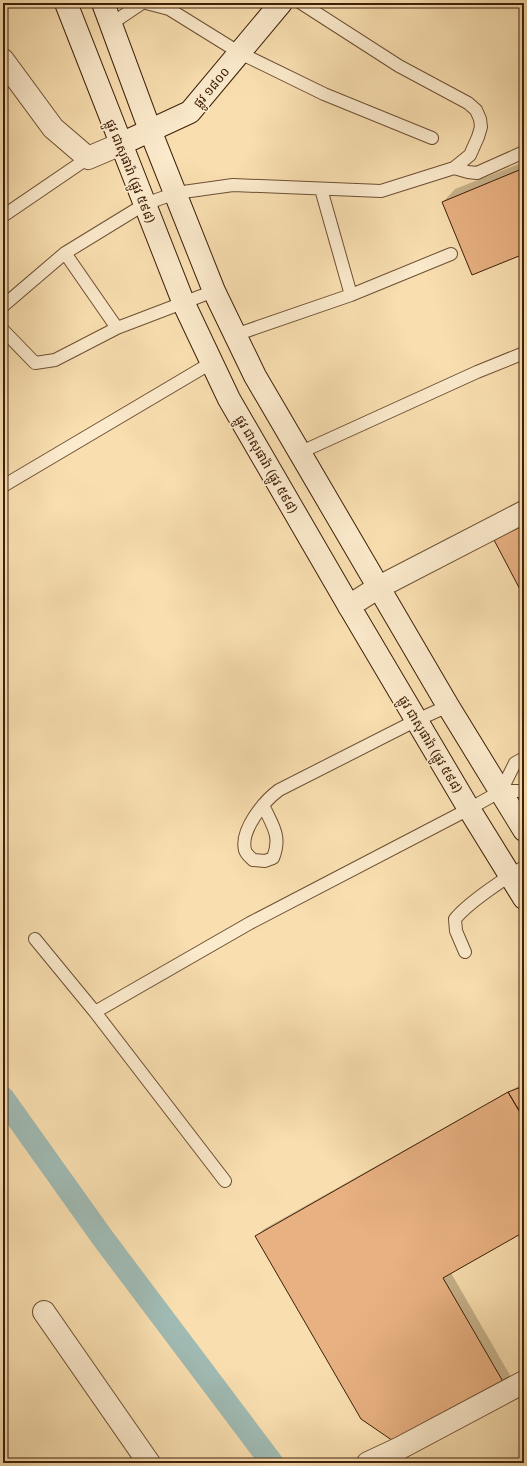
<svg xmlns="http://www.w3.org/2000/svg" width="527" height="1466" font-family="'Gentium Book Plus','Noto Sans Khmer',serif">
<rect width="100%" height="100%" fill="#f9dfb0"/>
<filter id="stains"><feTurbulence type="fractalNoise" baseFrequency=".005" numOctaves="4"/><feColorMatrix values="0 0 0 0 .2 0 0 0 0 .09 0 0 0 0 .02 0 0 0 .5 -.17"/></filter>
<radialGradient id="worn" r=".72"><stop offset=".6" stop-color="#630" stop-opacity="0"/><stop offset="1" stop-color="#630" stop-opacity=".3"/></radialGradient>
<path fill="#0003" d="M524,162V253L443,202L455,189Z
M524,520V595L496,540L508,528Z
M524,1083V1231L451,1273L511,1377L504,1384L257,1236L264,1229Z
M524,1459V1463H516Z"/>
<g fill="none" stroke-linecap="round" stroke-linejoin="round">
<path stroke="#a0bbb4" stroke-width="23" d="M3,1098L102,1237L272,1463"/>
</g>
<path fill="#e8b182" stroke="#3e1f09" d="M524,168V254L472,275L442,202Z
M524,525V597L494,540Z
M524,1086V1119L508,1092Z
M508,1092L524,1119V1232L443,1278L505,1385L399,1445L361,1419L255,1236Z"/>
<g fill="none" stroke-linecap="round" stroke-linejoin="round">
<defs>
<path id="lane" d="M146,3L169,9L240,53L324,94L432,138
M111,24L142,3
M454,168L468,172L477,173L524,152
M321,189L351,295
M3,216L88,158
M65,253L117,328L214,291
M3,306L65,253L145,204L176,193L233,185L381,191L454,168L470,155L478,137L481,127L480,119L476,110L468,103L399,66L301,3
M3,330L35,363L55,360L117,328
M235,335L351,295L451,254
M299,453L477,372L524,353
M3,486L211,363
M501,791L515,763L524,758
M263,805C272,825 282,836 273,858L265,861L253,860C250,857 246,854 245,850C240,830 264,801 279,790L417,720L448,706
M35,939L95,1012L225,1181
M465,952L456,931L455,919C469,902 504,879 524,867
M95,1012L250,923L469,809L501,791H524"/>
<path id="street" d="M3,60L53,128L88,158L121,144
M349,606L379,587L524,512
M44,1312L149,1463
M368,1463L400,1448L524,1382"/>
<path id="secondary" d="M66,3L184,304L229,399L349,606L469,809L524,898
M103,3L150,130L214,291L255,376L448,706L524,830
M121,144L190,112L281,3"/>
</defs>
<use href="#lane" stroke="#6d4f33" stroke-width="14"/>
<use href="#street" stroke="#6d4f33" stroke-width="24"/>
<use href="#secondary" stroke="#3e1f09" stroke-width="24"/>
<use href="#lane" stroke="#fbeacc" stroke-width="12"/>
<use href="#street" stroke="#fbeacc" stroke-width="22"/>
<use href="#secondary" stroke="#fbeacc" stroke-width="22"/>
</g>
<g text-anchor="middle" stroke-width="3.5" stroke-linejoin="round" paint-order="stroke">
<g font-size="13" fill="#3e1f09" stroke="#fbeacc">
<text transform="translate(211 87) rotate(-50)" y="5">ផ្លូវ ១៨០០</text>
<text transform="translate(131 171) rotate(68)" y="5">ផ្លូវ ជាសុផារ៉ា (ផ្លូវ ៥៩៨)</text>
<text transform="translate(267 464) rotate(60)" y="5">ផ្លូវ ជាសុផារ៉ា (ផ្លូវ ៥៩៨)</text>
<text transform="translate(431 744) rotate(59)" y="5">ផ្លូវ ជាសុផារ៉ា (ផ្លូវ ៥៩៨)</text>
</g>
</g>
<rect width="527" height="1466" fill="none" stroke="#f9dfb0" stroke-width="16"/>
<rect x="4" y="4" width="519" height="1458" fill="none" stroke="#3e1f09" stroke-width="2"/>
<rect x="8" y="8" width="511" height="1450" fill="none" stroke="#3e1f09"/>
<rect width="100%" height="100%" filter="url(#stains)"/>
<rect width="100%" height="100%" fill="url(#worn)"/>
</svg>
